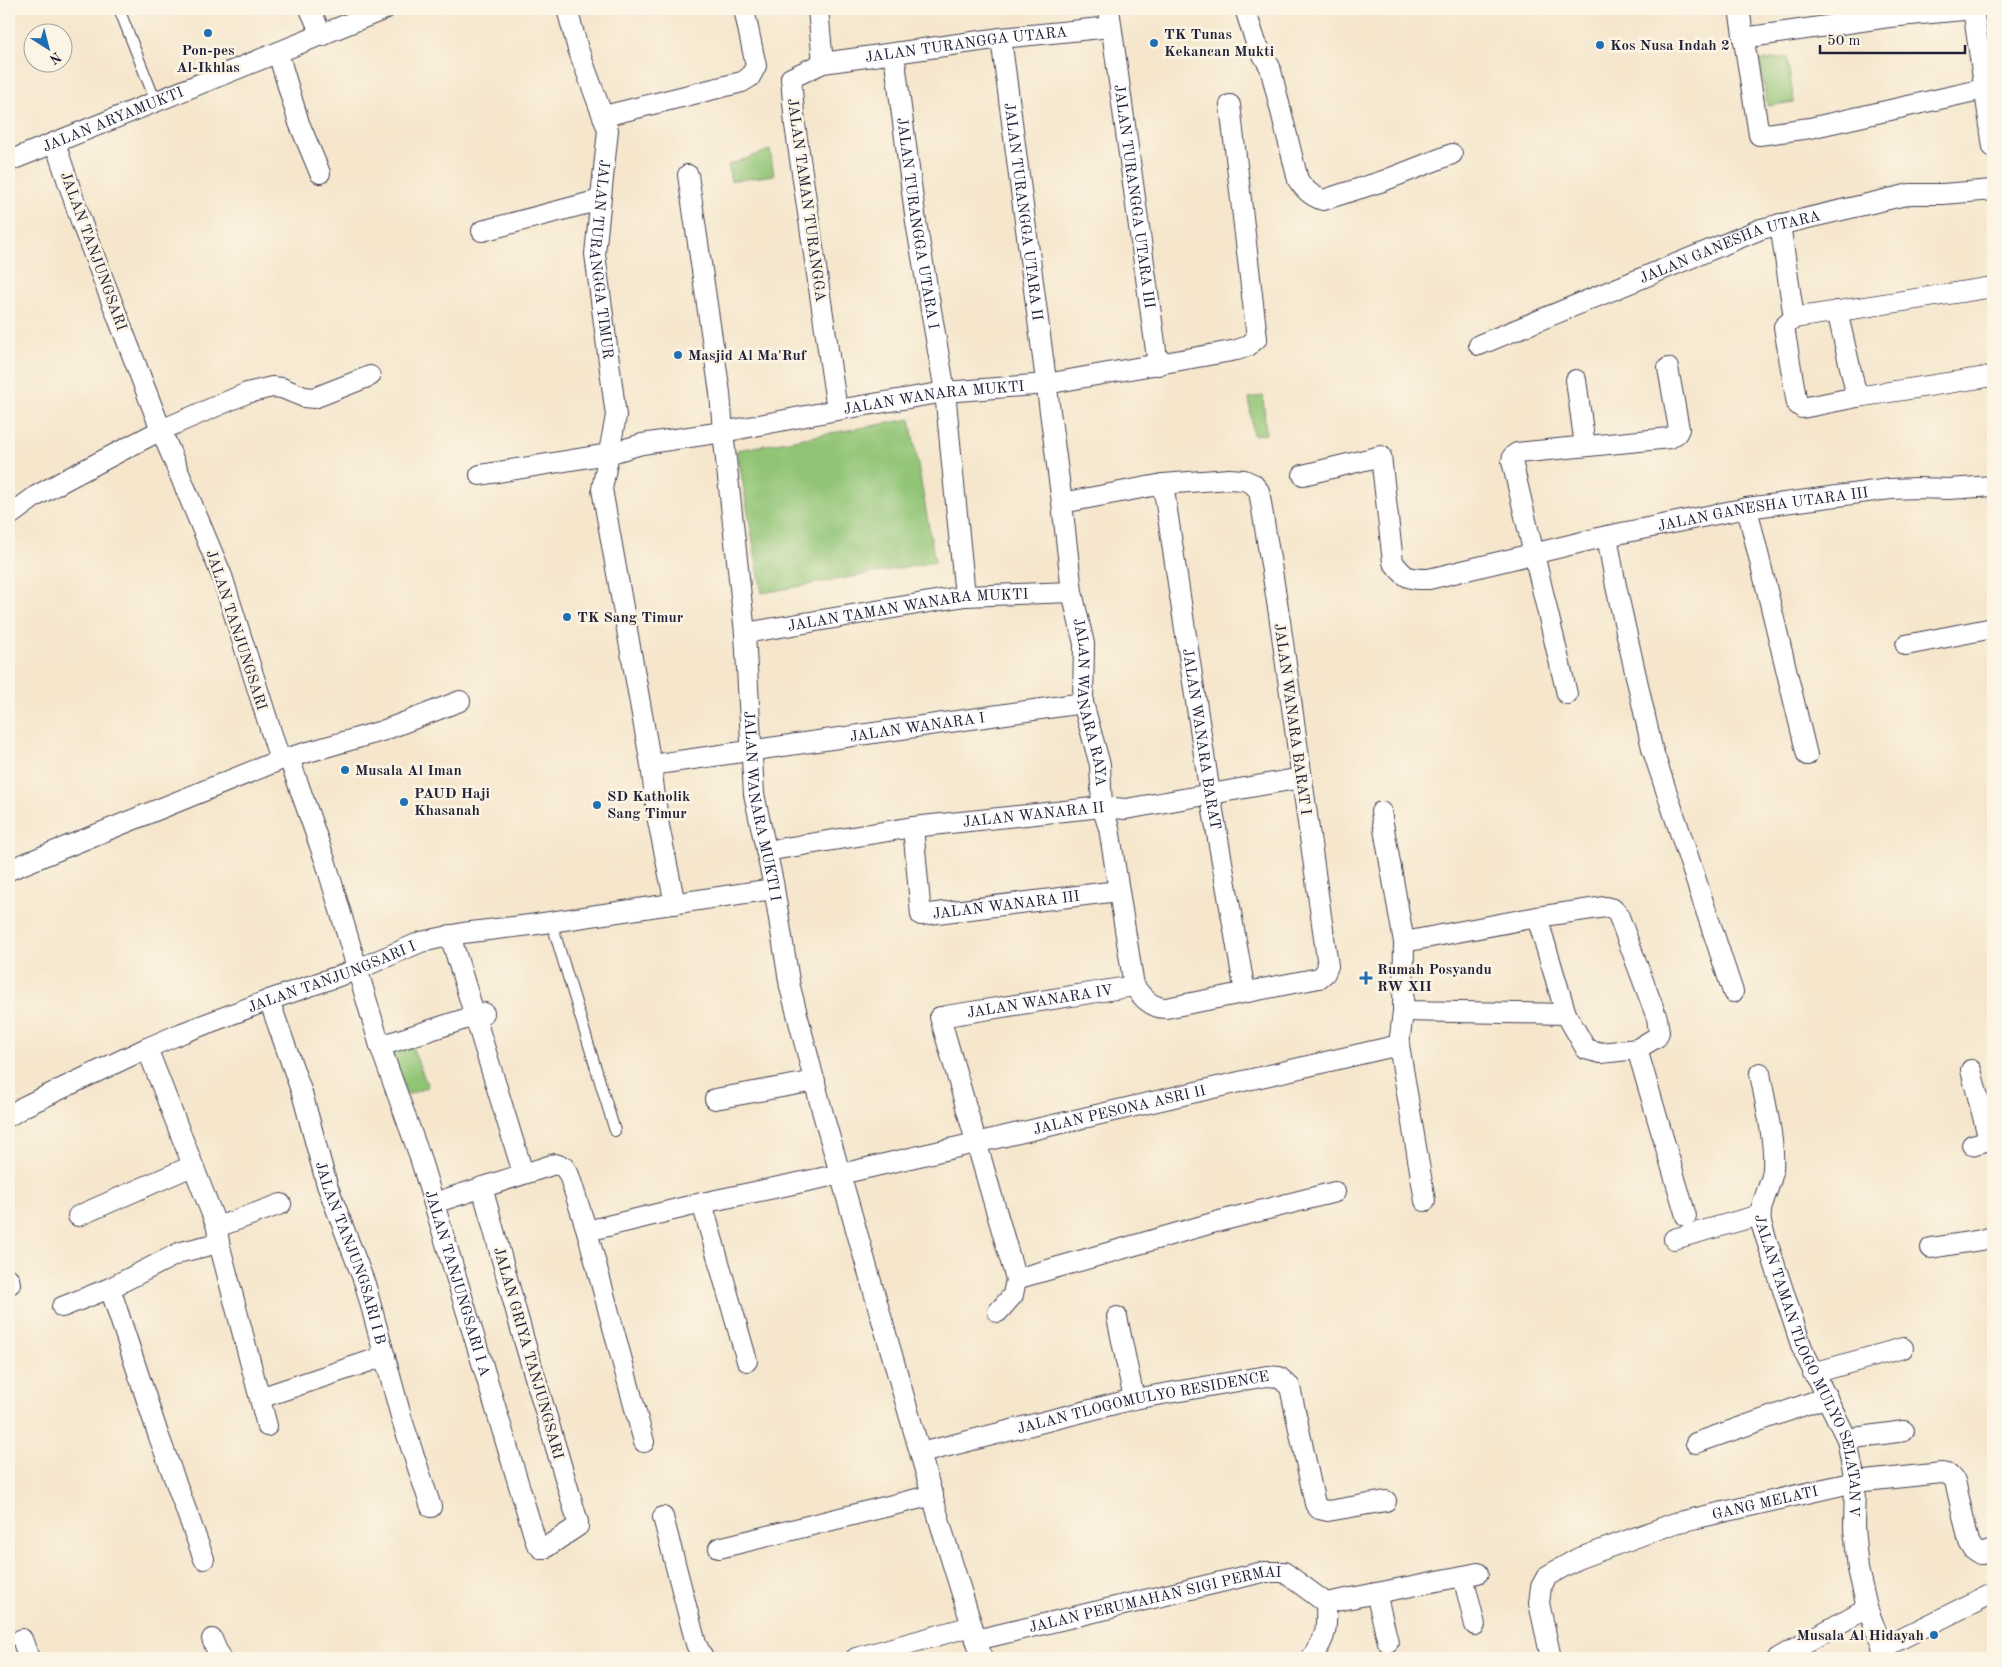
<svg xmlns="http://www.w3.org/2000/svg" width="2002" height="1667" font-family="'Old Standard TT',serif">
<rect width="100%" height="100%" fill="#fcf5e5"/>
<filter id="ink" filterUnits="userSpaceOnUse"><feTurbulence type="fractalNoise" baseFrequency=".02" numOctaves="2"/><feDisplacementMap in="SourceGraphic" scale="10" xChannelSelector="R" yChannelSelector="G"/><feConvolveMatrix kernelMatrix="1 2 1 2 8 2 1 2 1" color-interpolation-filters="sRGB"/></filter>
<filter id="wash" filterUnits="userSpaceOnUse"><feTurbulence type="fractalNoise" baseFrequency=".0096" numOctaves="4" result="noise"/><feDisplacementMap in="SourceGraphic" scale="20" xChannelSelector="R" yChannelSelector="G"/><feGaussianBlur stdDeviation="1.12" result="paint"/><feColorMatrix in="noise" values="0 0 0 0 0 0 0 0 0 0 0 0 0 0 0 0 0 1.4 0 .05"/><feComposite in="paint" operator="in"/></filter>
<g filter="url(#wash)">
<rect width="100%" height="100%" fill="#f5e6cc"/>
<path fill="#91c476" stroke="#5a7358" d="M1787,57L1794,102L1767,106L1760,61Z
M770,150L774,175L731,181L728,165Z
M1263,396L1266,434L1253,435L1249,398Z
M910,419L935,562L762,593L737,450Z
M411,1044L428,1087L407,1095L390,1052Z"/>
</g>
<g filter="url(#ink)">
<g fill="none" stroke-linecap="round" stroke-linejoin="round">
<defs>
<path id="lane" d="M119,9L156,102
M551,921L615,1131"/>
<g id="street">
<path d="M310,9L322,36"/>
<path id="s1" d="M567,9L578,49L608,130L595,254L616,416L602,489L651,765L658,821L675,904"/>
<path d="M818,9L823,63"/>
<path id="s2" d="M1109,9L1158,365"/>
<path d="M1245,9L1256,43L1270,67L1298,180C1305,190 1311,196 1323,200L1383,181L1452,154"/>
<path d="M1739,9L1759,135L1810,128L1984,89"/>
<path d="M1973,9L1993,147"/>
<path id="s3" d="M1001,38L1062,503L1072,592L1084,644L1083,703L1100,765L1102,807L1109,828L1134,986C1142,997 1151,1008 1166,1008L1319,978L1325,973L1328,966L1279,614L1259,491L1253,484L1244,480L1229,479L1163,484L1062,503"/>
<path d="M1743,38L1889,17L1974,9"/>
<path d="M278,53L299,123L320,173"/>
<path id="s4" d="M894,54L916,222L945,392L965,596"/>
<path d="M604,116L742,82L750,77L756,66L744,9"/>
<path id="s5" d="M9,161L385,9"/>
<path id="s6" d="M688,175L720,393L723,432L745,633L754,794L773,882L790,987L823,1114L943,1533L982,1658"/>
<path d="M1780,224L1794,318"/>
<path d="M482,231L600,200"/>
<path d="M1837,311L1857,397"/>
<path d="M1794,318L1784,327L1797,404L1802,408L1857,397L1993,376"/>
<path d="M1794,318L1993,287"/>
<path id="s7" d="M1479,345L1761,229L1910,194H1943L1993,190"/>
<path d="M1576,380L1585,446"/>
<path id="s8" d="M837,410L795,125L791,78L823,63L1001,38L1111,27"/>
<path id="s9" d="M480,475L608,454L642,444L723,432L837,410L945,392L1046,384L1237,350L1248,346L1257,338L1230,105"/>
<path id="s10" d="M1303,475L1381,456L1393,562C1406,579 1408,579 1429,579L1607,536L1747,508L1890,489L1917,488L1949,489L1993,486"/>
<path id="s11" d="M1163,484L1210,794L1245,992"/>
<path d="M1747,508L1807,755"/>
<path d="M9,516L36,496L67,479L161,430L247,393L272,387L282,388L304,397L314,398L370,376"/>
<path d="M1607,536L1616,586L1652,748L1733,992"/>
<path id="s12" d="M745,633L965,596L1072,592"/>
<path d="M1906,645L1993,628"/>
<path d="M1567,694L1512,461L1513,456L1517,453L1670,438L1677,433L1679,429L1668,368"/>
<path id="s13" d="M289,758L326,863L380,1046L419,1154L536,1542L541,1548H545L578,1526V1522L524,1340L482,1187"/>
<path d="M280,760L382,731L460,701"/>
<path id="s14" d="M651,765L1083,703"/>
<path id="s15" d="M913,827L921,915L1118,891"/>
<path id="s16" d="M766,851L913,827L1102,807L1126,809L1301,778"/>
<path d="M9,870L280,760L222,576L161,430L82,224L55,143"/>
<path d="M450,935L523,1173"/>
<path d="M1404,942L1537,917L1605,907L1613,909L1618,914L1657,1018L1659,1032L1657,1037L1637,1049L1601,1053L1586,1049L1566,1014L1537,917"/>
<path id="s17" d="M269,1000L302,1093L327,1185L365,1284L402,1420L431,1507"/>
<path d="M1403,1011L1566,1014"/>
<path id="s18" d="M946,1016L1134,986"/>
<path d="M940,1017L1016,1279L1013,1295L998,1312"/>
<path d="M1399,1045L1425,1201"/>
<path d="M380,1046L484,1013"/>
<path d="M147,1048L217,1227L219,1243L267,1426"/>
<path d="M1637,1049L1686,1216"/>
<path d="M1971,1070L1989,1140"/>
<path id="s19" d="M1760,1073C1765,1103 1775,1139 1773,1170C1771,1188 1758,1204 1761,1223L1802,1348L1847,1439L1855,1482L1854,1528L1858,1569L1867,1608L1887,1658"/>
<path d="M715,1099L815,1081"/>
<path id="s20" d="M9,1116L25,1106L147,1048L182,1033L269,1000L356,970L421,942L463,933L530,925L773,889"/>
<path d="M1972,1145L1993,1139"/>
<path d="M434,1203L555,1164L564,1167L569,1175L587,1231L644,1442"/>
<path d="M702,1203L747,1361"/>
<path d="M78,1216L192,1166"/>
<path d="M217,1227L281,1204"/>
<path id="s21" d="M587,1231L702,1203L841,1174L1399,1045L1403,1011L1404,942L1381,812"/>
<path d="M1674,1239L1760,1215"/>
<path d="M1931,1248L1981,1240L1993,1237"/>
<path d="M9,1279L10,1284"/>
<path d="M1016,1279L1216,1222L1335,1192"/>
<path d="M110,1288L158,1434L204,1559"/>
<path d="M62,1307L110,1288L181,1252L219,1243"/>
<path d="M1117,1317L1134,1399"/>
<path d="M1813,1373L1903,1348"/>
<path d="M260,1398L385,1356"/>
<path d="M1847,1439L1904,1431"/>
<path d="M1696,1443L1827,1397"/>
<path id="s22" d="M921,1453L1134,1399L1267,1376L1279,1377L1290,1387L1315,1504L1319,1509L1328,1511L1386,1501"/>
<path d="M663,1517L696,1644L703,1658"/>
<path d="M719,1548L933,1495"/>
<path d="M1463,1576L1475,1625"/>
<path d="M1376,1593L1388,1642"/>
<path d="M1326,1603L1478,1573"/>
<path d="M22,1639L29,1658"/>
<path d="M212,1639L220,1658"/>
<path id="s23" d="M976,1640L1263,1572H1284L1326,1603C1327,1628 1327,1638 1311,1658"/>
<path d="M1882,1648L1993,1593"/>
<path d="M856,1658L972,1626"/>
<path id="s24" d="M1551,1658L1539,1603L1541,1587L1547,1576L1577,1559L1675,1523L1855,1482L1942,1473L1950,1475L1955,1481L1969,1542L1973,1549L1981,1554L1993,1550"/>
<path d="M1778,1658L1867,1608"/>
</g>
</defs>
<use href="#lane" stroke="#423f51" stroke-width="12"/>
<use href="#street" stroke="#423f51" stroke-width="22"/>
<use href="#lane" stroke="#fff" stroke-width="10"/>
<use href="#street" stroke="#fff" stroke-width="20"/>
</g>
</g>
<g fill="#1f6fb2" stroke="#fcf5e5" stroke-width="2">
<circle cx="208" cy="33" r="5"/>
<circle cx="1154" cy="43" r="5"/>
<circle cx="1600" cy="45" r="5"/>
<circle cx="678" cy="355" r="5"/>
<circle cx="567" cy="617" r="5"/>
<circle cx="345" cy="770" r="5"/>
<circle cx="404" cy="802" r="5"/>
<circle cx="597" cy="805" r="5"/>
<path d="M1363.5 970.5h5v5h5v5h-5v5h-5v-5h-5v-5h5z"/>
<circle cx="1934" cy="1635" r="5"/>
</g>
<g text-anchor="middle" stroke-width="5" stroke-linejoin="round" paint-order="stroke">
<g font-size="15" font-weight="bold" fill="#22223b" stroke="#fcf5e5" text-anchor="start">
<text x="1164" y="39">TK Tunas<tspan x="1164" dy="17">Kekancan Mukti</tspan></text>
<text x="1610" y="50">Kos Nusa Indah 2</text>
<text x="208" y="55" text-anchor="middle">Pon-pes<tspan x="208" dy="17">Al-Ikhlas</tspan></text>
<text x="688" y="360">Masjid Al Ma'Ruf</text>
<text x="577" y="622">TK Sang Timur</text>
<text x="355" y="775">Musala Al Iman</text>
<text x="414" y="798">PAUD Haji<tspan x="414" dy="17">Khasanah</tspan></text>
<text x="607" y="801">SD Katholik<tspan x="607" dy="17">Sang Timur</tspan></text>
<text x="1377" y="974">Rumah Posyandu<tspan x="1377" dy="17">RW XII</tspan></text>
<text x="1924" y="1640" text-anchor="end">Musala Al Hidayah</text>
</g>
<g font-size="15" fill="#22223b" stroke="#fcf5e5">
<text dy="5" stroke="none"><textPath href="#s8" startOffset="515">JALAN TURANGGA UTARA</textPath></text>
<text dy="5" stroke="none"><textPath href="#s5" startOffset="112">JALAN ARYAMUKTI</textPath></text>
<text dy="5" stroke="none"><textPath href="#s2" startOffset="189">JALAN TURANGGA UTARA III</textPath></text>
<text transform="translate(807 200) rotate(82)" y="5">JALAN TAMAN TURANGGA</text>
<text dy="5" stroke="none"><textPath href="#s3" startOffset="175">JALAN TURANGGA UTARA II</textPath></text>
<text dy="5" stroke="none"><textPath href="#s4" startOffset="171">JALAN TURANGGA UTARA I</textPath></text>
<text dy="5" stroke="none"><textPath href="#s7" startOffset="270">JALAN GANESHA UTARA</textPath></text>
<text transform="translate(94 251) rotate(70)" y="5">JALAN TANJUNGSARI</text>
<text dy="5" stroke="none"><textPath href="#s1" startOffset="258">JALAN TURANGGA TIMUR</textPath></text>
<text dy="5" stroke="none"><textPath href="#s9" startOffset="461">JALAN WANARA MUKTI</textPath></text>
<text dy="5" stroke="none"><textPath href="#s10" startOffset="571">JALAN GANESHA UTARA III</textPath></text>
<text dy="5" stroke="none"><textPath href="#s12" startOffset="165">JALAN TAMAN WANARA MUKTI</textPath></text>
<text transform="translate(237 630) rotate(72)" y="5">JALAN TANJUNGSARI</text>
<text dy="5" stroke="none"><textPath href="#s3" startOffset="671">JALAN WANARA RAYA</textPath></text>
<text transform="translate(1293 719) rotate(82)" y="5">JALAN WANARA BARAT I</text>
<text dy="5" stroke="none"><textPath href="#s14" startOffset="269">JALAN WANARA I</textPath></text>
<text dy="5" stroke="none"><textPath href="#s11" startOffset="258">JALAN WANARA BARAT</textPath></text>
<text dy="5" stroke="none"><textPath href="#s6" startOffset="636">JALAN WANARA MUKTI I</textPath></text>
<text dy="5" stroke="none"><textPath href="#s16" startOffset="270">JALAN WANARA II</textPath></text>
<text dy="5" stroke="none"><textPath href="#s15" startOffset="174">JALAN WANARA III</textPath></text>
<text dy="5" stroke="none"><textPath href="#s20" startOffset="352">JALAN TANJUNGSARI I</textPath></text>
<text dy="5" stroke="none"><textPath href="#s18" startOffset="95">JALAN WANARA IV</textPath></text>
<text dy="5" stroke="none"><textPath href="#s21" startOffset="546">JALAN PESONA ASRI II</textPath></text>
<text dy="5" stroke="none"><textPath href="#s17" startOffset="266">JALAN TANJUNGSARI I B</textPath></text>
<text dy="5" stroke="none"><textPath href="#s13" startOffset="552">JALAN TANJUNGSARI I A</textPath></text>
<text transform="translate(529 1353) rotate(74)" y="5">JALAN GRIYA TANJUNGSARI</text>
<text dy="5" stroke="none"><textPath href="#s19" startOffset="305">JALAN TAMAN TLOGO MULYO SELATAN V</textPath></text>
<text dy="5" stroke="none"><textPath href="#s22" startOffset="228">JALAN TLOGOMULYO RESIDENCE</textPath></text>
<text dy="5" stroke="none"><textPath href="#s24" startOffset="316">GANG MELATI</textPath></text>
<text dy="5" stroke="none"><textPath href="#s23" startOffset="184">JALAN PERUMAHAN SIGI PERMAI</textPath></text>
</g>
</g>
<rect width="2002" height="1667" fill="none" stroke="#fcf5e5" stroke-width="30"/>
<g transform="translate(48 48) rotate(144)"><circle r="24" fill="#fcf5e5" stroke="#a5a1a1"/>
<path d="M0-4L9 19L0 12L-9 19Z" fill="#1f6fb2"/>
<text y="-8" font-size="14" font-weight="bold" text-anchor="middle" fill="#22223b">N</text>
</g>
<path d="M1820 45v8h145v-8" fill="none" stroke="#22223b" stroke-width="2.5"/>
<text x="1827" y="45" font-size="15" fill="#22223b" stroke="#fcf5e5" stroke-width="4" paint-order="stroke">50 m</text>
</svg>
